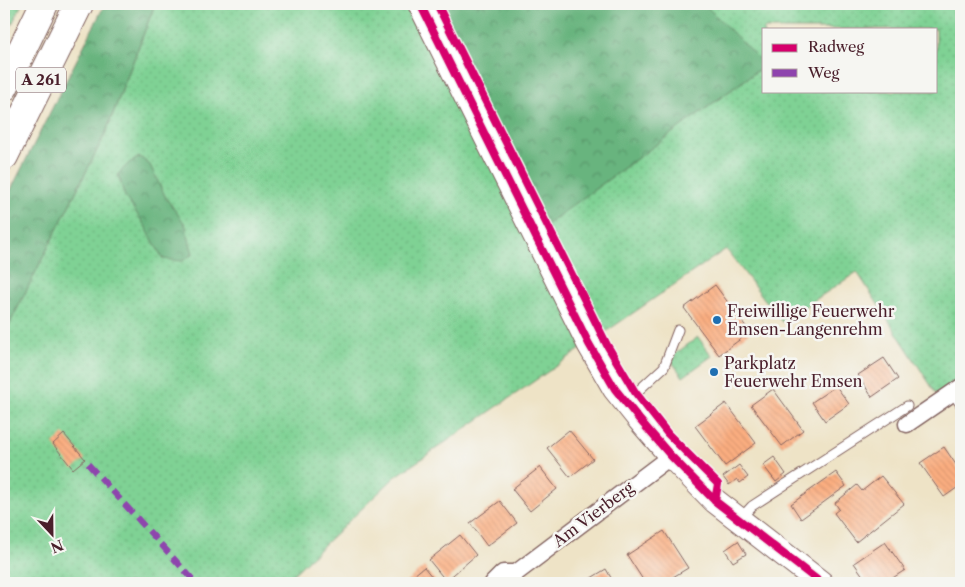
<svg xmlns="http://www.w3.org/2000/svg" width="965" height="587" font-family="'Libre Caslon Text',serif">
<defs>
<pattern id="grass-dots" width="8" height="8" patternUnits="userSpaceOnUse" patternTransform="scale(1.25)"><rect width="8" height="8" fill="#7fd294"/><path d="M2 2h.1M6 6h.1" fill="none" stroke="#6fb480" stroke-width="1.8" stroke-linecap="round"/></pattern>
<pattern id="forest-crowns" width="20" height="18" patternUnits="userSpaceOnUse" patternTransform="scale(1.25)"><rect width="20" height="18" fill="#67b47e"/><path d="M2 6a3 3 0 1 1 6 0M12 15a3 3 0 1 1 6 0" fill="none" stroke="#579267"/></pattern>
<pattern id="building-back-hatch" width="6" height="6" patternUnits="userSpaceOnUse" patternTransform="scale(1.25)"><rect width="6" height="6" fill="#fbae80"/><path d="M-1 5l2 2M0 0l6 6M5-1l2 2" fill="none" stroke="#d9956f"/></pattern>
</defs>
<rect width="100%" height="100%" fill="#f6f6f2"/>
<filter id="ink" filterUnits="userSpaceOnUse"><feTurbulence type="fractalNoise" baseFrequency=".02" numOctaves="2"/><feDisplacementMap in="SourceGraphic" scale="10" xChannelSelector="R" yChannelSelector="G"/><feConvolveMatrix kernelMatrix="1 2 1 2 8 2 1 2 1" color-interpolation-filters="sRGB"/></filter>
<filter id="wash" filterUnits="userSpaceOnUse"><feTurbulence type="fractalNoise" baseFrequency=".0096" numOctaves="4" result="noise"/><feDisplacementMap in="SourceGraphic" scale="20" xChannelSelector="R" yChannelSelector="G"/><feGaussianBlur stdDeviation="1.12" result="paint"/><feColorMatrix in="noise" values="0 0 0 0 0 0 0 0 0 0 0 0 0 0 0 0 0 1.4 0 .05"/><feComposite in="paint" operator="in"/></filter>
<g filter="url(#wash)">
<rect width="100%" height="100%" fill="#eee3c6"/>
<path fill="url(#grass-dots)" stroke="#647860" d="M4,4H22L4,40Z
M155,4H420L535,232L764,66V91H936V29H764V64L704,4H961V379L937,395L857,272L782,322L726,249L395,477L284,583H4V335L106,132Z
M698,337L712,356L683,377L672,362L675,354Z"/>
<path fill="url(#forest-crowns)" stroke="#586a54" d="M105,4H155L106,132L4,335V203Z
M420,4H704L764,64V66L535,233Z
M140,157L150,165L166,198L185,224L193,254L182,261L163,259L144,224L125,197L118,174L129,163Z"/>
<g id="blocks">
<path fill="url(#building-back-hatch)" d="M715,285L750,332L719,355L684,308Z
M884,358L898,379L872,397L858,375Z
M836,386L849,404L825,421L812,402Z
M773,389L803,430L782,446L751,405Z
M726,403L756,443L725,466L695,426Z
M569,430L593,459L570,477L547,448Z
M64,434L85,459L73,469L53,444Z
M944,447L961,472V485L944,497L920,463Z
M774,457L786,474L776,482L763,465Z
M739,465L748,477L740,483L737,479L729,485L723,477Z
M540,467L557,489L530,511L512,489Z
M836,472L846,486L801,519L791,504Z
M881,476L904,504L856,542L834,513L839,509L835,503L857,485L862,491Z
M500,501L517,523L487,546L470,523Z
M664,531L688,568L663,583H645L627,555Z
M460,535L476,555L446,581L429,560Z
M738,541L746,554L733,562L725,550Z
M885,542L905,570L885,583H868L854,563Z
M424,567L437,583H404Z
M606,569L614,583H583Z"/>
</g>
</g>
<g filter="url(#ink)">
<use href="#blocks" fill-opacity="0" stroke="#836461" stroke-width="1"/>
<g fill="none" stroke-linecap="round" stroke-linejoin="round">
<defs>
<path id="lane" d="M953,393L961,405
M626,402L664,367L678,330
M740,519L752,506L907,406"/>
<path id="street" d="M907,424L961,387
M493,583L503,573H516L671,456"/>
<path id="secondary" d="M420,4L589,344L615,389L639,419L671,456L715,501L821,583"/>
<path id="highway" d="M4,87L44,4
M4,156L79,4"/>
</defs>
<use href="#lane" stroke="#836461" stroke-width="11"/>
<use href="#street" stroke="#836461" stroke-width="19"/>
<use href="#secondary" stroke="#836461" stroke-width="26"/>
<use href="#highway" stroke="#836461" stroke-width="30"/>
<use href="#lane" stroke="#fff" stroke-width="9"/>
<use href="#street" stroke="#fff" stroke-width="16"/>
<use href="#secondary" stroke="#fff" stroke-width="24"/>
<use href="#highway" stroke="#fff" stroke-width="28"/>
<path stroke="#8e44ad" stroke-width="6" stroke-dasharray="12 6" stroke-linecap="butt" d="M88,464L196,583"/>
<defs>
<path id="cycleway" d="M420,4L589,344L615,389L639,419L671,456L715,501L821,583
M437,4L607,345L635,392L668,434L718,484L715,501"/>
</defs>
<use href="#cycleway" stroke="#f6f6f2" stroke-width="11"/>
<use href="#cycleway" stroke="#d6006c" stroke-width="8"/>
</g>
</g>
<g fill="#1f6fb2" stroke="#f6f6f2" stroke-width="2">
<circle cx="717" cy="320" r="5"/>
<circle cx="714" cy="372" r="5"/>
</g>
<g text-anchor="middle" stroke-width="5" stroke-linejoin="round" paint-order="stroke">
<rect fill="#f6f6f2" stroke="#7e6067" stroke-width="1" x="16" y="67.5" width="50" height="25" rx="4"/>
<g font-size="15" font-weight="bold" fill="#4a1f2b">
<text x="41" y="85">A 261</text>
</g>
<g font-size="16" fill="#4a1f2b" stroke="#f6f6f2" text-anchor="start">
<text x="727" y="317">Freiwillige Feuerwehr<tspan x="727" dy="18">Emsen-Langenrehm</tspan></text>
<text x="724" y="369">Parkplatz<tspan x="724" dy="18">Feuerwehr Emsen</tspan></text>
</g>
<g font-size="16" fill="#4a1f2b" stroke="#f6f6f2">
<text transform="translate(593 514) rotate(-37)" y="6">Am Vierberg</text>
</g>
</g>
<rect width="965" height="587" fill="none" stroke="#f6f6f2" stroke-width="20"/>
<rect x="762" y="28" width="175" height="65" fill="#f6f6f2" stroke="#b1a0a2"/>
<rect x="772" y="44" width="25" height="8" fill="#d6006c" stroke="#b1a0a2"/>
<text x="808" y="52" font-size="15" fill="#4a1f2b">Radweg</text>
<rect x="772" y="69" width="25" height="8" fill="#8e44ad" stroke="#b1a0a2"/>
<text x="808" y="78" font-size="15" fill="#4a1f2b">Weg</text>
<g transform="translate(52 534) rotate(158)" stroke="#f6f6f2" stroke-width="4" paint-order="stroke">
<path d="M0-4L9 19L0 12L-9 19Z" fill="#4a1f2b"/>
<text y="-8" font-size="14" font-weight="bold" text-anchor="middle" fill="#4a1f2b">N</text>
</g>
</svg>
